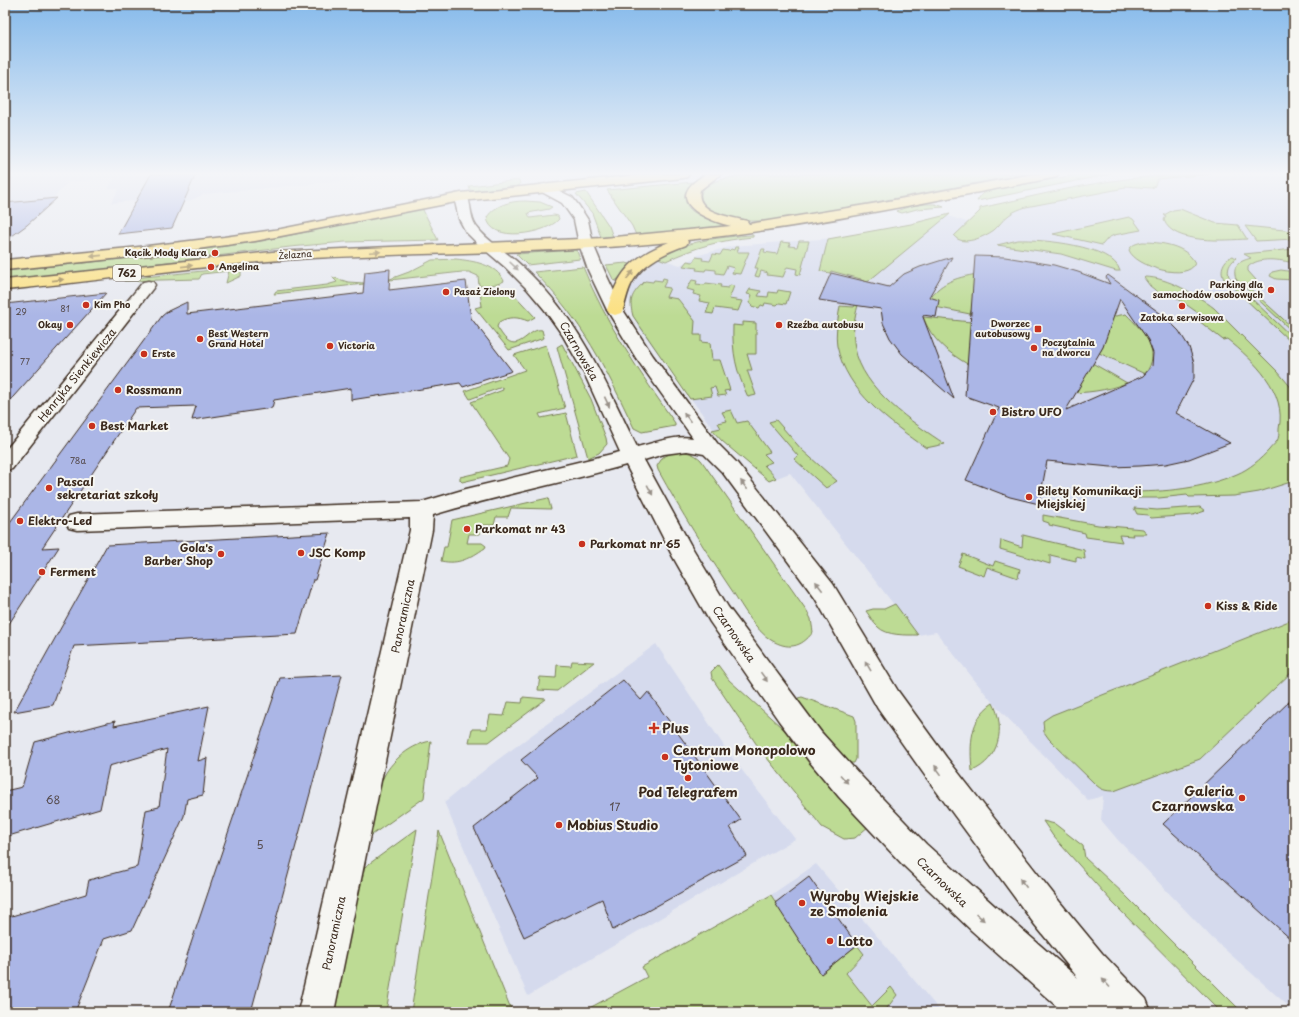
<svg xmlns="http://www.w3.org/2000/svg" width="1299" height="1017" font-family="'Playpen Sans',sans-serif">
<rect width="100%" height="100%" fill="#e7e9f0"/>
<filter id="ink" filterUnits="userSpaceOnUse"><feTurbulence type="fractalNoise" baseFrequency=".025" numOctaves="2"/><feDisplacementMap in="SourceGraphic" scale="8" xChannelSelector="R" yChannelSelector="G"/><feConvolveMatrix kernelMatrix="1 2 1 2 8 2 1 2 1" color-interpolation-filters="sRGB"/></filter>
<g filter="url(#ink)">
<path fill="#d5daed" d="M5,174H362L354,180L205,194L182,204L155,199L111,203L119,189H108L115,178L68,182L37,216L19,231L5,240Z
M1199,174H1294V1011L1212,938L1118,840L1101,820L1103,796L1088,800L993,703L936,632L918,635L790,473L769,481L722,441L638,326L633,316L629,300L631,289L638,276L658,258L680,265L699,255L733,246L834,238L911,224L945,215L970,223L1001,210L1161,177Z
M656,644L728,752L795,839L528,996L444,802L496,761Z
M816,864L941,1012H884L873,1006L846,973L864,955L821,974L771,895Z"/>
<path fill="#bddb94" stroke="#7c8259" d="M766,174H1025C968,185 911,195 854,206C821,212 785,222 751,221C734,220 709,216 701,199C697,176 751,175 766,174Z
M1080,174H1111L977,201L981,195L988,191Z
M1168,174H1209L1158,179L1154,187L1151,188L1125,186V188L1026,207C1020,209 1014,211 1009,215C1003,219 999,226 994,230C984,237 963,247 954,236L978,213L980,211V208C1041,195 1103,178 1166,176Z
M519,180L520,184L519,186L474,191L470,190L469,186Z
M693,182L685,193C683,218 711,215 723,226L636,235L632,226L607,190Z
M586,192L609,226L613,237H601L592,213L576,194Z
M525,201L540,202L552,207L549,209L528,213L530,218L554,215L558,216L559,219C547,234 489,244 487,217C495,205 510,201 525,201Z
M926,204H935L944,207L917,209L902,213L896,211L911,206Z
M422,208L438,240L345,242L290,247L126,267L5,280V271L178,253L262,241Z
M1180,209L1215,223L1238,225L1247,239C1226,240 1173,245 1164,220L1166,216L1164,215L1173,210Z
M950,214L865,284L857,296L861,279L831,271L830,273L820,271L828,239L911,224Z
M1129,217L1133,219L1141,230L1114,235L1108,238L1102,245L1053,234Z
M1245,226L1294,231V239L1256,241Z
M753,235V237C721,240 695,247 666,261L658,258C687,240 720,237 753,235Z
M1018,240C1040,239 1113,245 1120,271H1116L1061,254L997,245Z
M799,241H809L800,275L796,274L797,269L787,267L783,277L767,275L768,273L761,271L759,277L755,276L758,268H755L762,249H765L764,252L777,254L781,242L790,243L789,246L797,247Z
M1142,242C1160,242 1186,245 1195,263C1189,282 1135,267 1129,250C1132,244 1136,244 1142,242Z
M735,247H739L737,252H749L740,274L732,273L734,268L727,266L723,274L716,273V270L706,269L705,271L696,270L697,268L683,266L687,261L693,262L696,257L703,258L702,260L710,261L713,254L720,255L723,250L729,251L731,249L734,250Z
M1294,249V263C1280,260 1259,256 1248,267V271L1256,280L1253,284H1245L1294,329V333L1236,279C1232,265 1238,262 1251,258L1244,254Z
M575,250L577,251L580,259L527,265L516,254Z
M1233,256L1236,258C1229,264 1227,269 1229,277L1294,339V345L1224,279C1219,270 1224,259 1233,256Z
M456,259C473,261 496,264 504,281L498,284L479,286L478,276L469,272H462L390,280V279L409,272L432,260Z
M626,263L630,264L617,280L614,281L606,265Z
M583,267C606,324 640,373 675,423V426L642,432L634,428C605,367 583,321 534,272Z
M232,268L241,271V276L226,283L229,271L202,274L199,279L124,281L125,279Z
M1281,270L1294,272V280L1276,279L1270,276L1272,272Z
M984,273L970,314L925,305C939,281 957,277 984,273Z
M332,277L348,282L364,283V284L274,294L276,291L327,285L337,282Z
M1145,277C1167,277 1197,295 1214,308L1278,372L1294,391V481L1259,492L1234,496L1189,497L1187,495L1159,498H1130L1127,492C1165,492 1202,489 1237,474C1249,469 1261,459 1269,450C1271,447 1275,444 1277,441C1279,438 1279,433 1279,429C1287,391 1254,361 1227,339L1223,340L1199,321L1201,315L1174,296L1159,293L1150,286L1144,278Z
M663,278L667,279L663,287L670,288L666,297L678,299L695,321L694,335H701V342L710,343L712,360H720L730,390L724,391L726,395L718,396L715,387L710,388L712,396L690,399L633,316C628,298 633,293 645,281L653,282L654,280L662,281Z
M692,280L697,281L696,284L705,285L706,283L721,285L720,287L728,288L730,285L734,286L729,299L742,301L738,311L715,308L713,314L706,313L710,303L699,301L701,296L693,294L694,291L687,289Z
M509,289L535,317L528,321C518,317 509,316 499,322L497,327C500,331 503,337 507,340C520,351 530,327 542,330L544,338L509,350L475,308L482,306L480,292Z
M750,289L761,291L758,296L768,297L769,292L777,293L778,290L790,292L786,304L779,303L777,305L765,303L764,306L761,305L759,308L751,306L752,304L749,303L752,295L747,294Z
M855,305H858C854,320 852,333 855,348C862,389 913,423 945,444L926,448C890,422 847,393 837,346C835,333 838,319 840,306L854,307Z
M1126,314C1143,331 1163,351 1145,374L1099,353C1110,341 1100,331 1094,320Z
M923,317L971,322L969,365C947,352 932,340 923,317Z
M743,322L756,323V354H747L752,370H747L756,395L748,397C736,371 732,353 733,325L743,326Z
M562,344L591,399L606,438L607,444L599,453L588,458L557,347Z
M546,345L565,408L539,414L541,418L566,413L577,455L462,482L460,480V477L507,466L509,459L471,402L503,390L502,387L470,399L465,391L525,370L514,355Z
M1087,360L1127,383C1105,391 1087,393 1064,393Z
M731,410L737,423L747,421L770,452L764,454L772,462L764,465L776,478L769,481L722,441L712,430L721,428L718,423L727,421L722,412Z
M776,420L802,450L837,481L826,488L794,459L798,456L769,422Z
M677,451C687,452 694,453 701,460L807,611L811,619L813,632C801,648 788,650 771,640C756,631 742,606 733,592C706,552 681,512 658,470L657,466L663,457Z
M548,498L551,509L511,508L508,517H496L494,525H482L480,534H469L467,543H482L486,546L485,548C470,558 459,565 441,561L444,547H447L452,520Z
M1200,507L1205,511L1193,515L1151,518L1148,515L1137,514L1134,508L1157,510Z
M1043,515L1098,525L1143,529L1147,534H1132L1133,536L1119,535L1122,542L1086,537L1085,533L1049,525V523L1043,521Z
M1023,535L1084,550L1085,559L1076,557V561L1050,555V564L1000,549L1001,540L1022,547Z
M963,554L993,566L995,561L1020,569L1018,578L987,567L984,576L958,566Z
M895,604L918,635C906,635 887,636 878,627C873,623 870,616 866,611L873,609H884Z
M1294,619V670L1200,759L1114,791C1106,791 1101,790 1095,784L1049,739L1044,732L1043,721L1052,715Z
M572,661L594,662L557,691L538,690L540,677L556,678L557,665L571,666Z
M718,665L729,680L791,736L869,826L855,838L844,839L822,827L759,748L712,678L711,672Z
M523,697L546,699L489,742H469L472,729H487L490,715L504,716L508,702L522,703Z
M802,697L854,716L856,721V759L854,763H848L799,703L798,698Z
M993,703C1006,728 999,760 972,771C970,745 969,719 993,703Z
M431,741L424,798L369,837C373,820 376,790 384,776C393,759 412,744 431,741Z
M1043,821L1055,824L1083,846L1085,858L1124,894L1242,1012H1221L1112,902L1053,836Z
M417,829L386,1012H332L362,869Z
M439,831L511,1009L506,1012H411Z
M771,895L821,974L857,945L864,954L846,973L872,1006L891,987L897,995L884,1012H582L647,977L642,967Z"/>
<path fill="#abb6e6" stroke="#3b2a1e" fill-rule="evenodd" d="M151,174H196L172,228L118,234Z
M57,198L27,225L5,241V203Z
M975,256L1005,257L1054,265L1078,272L1110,284L1106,277L1108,275L1164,316L1179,331L1189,347L1194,363V378L1176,413L1230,443L1189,459L1166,464L1140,466L1111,467L1047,461L1039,504L1010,497L966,480L999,408L965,396ZM1120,299L1148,340L1153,353L1152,366L1143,376L1066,410L1103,347Z
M952,257L929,297L939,300L936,317L923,315V317L954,399L902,354L890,338L883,323L881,309L819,300L831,273L889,287L904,274L920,267Z
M390,269L389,290L466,281L471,318L512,371L463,387L460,383L351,400V388L274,400L272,408L192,420L196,406L136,408L42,548L59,547L5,630V529L162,316L168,311L187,302V314L363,293L365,272Z
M106,293L82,320L5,406V304Z
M330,533L315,580H313L297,634L74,646L53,705L14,712L107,545Z
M342,675L251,1012H168L280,678Z
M623,680L641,700L648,692L741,820L730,827L747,856L613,930L602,899L524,937L474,828L538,778L521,760Z
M1294,697V942L1163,824Z
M209,706L198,761L207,758L203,795L187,799L184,816L132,930L104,939L75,1012H5V918L86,894L89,880L137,867L146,810L159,807L167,749L109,766L100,809L5,837V791L22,787L35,742L115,721L114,726Z
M809,877L857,945L821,974L775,903Z"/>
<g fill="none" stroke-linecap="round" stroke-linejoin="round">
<defs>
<path id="pedestrian" d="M148,281L153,282L155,285L153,288L12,469L5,470V451L143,282Z"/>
<path id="minor" d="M545,184L572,197L579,206L588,220L593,244L604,270L623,310L653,356L717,443L737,463L833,584L898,691L946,757L1059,901L1102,953L1146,999L1151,1012H1063L972,931L904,866L839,797L809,761L779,721L710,622L673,557L626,465C562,483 496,496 433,515L432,530L334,1012H298L410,530V518L77,530L69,528L66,522L69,516L77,514L422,502L466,489L620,452L584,373L563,336L544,309L528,290L505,267L478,244L466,232L459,219L454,197L456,194H466C472,203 469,216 476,226C486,240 502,249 515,260C527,270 537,281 547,292C588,338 610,393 637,447C655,443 675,435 693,438L636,358L607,310L588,270L579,244L574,220L562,203L540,191L539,188L540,185ZM687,451L704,454L723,473L815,598L878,709L926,777L1035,925L1078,978L996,907L926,844L861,776L821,732L728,607L690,544L644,460L664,454Z"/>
<path id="primary" d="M648,174H689L687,177L683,178L461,201L255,241L161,254L5,270V260L130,248L224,237L281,229L461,193Z
M706,174H721L700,190C694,213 732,217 747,221L749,224L878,203L1033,174H1058L1056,177L1052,178C931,201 810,227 687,240L688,242L686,245C667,252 644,262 633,281C628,289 626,300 623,310L621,313L615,315L609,313L607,310C618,272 632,257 669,242C550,254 430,252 311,258C209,264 107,280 5,290V280L272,252L604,238L731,226C702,219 661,199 706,174Z"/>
</defs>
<use href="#pedestrian" stroke="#3b2a1e" stroke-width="3"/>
<use href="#minor" stroke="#3b2a1e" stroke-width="3"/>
<use href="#primary" stroke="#3b2a1e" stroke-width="3"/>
<use href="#pedestrian" fill="#f6f6f2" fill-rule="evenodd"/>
<use href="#minor" fill="#f6f6f2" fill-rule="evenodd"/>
<use href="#primary" fill="#fce080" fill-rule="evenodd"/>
</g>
<defs><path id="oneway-solid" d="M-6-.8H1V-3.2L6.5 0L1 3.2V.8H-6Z"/></defs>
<g fill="#9c854f">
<use href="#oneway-solid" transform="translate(375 252) rotate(-2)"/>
<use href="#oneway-solid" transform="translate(96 256) rotate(174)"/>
<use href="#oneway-solid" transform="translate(187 266) rotate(-6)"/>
<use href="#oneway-solid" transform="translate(630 275) rotate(-50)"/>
<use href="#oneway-solid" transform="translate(58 280) rotate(-6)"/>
</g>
<g fill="#989088">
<use href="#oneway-solid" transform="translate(514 266) rotate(43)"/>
<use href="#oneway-solid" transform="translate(607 402) rotate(65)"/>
<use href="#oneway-solid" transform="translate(687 417) rotate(-126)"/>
<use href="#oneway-solid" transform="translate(744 485) rotate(-127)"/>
<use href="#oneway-solid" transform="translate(650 490) rotate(62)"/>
<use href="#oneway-solid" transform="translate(819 586) rotate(-127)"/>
<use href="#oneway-solid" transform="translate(868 666) rotate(-120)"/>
<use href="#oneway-solid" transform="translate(764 677) rotate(54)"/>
<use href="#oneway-solid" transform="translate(938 770) rotate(-126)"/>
<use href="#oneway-solid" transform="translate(844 779) rotate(48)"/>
<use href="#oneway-solid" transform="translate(1023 883) rotate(-127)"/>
<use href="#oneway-solid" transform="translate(980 917) rotate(42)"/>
<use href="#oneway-solid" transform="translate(1106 983) rotate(-132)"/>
</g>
</g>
<linearGradient id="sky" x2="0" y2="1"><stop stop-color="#86baeb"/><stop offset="0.55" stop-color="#f4f5f8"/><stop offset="1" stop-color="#f4f5f8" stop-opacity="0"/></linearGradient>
<rect width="1299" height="316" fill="url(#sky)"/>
<g fill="#c8321e" stroke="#f6f6f2" stroke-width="1.5">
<circle cx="215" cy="253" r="4"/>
<circle cx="211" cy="267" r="4"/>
<circle cx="1271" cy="290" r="4"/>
<circle cx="446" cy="292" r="4"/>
<circle cx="86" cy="305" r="4"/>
<circle cx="1182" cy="306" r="4"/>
<circle cx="70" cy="325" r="4"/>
<circle cx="779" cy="325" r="4"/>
<rect x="1034" y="325" width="8" height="8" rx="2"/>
<circle cx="200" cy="339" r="4"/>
<circle cx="330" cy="346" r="4"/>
<circle cx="1034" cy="348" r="4"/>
<circle cx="144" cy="354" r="4"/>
<circle cx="118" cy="390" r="4"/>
<circle cx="993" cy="412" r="4"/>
<circle cx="92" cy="426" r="4"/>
<circle cx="49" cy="488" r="4"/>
<circle cx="1029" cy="497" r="4"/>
<circle cx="20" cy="521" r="4"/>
<circle cx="467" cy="529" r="4"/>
<circle cx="582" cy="544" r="4"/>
<circle cx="301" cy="553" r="4"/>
<circle cx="221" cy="554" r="4"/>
<circle cx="42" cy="572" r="4"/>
<circle cx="1208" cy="606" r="4"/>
<path d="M652 722h4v4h4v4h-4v4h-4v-4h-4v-4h4z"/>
<circle cx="665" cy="757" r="4"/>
<circle cx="688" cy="778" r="4"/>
<circle cx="1242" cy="798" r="4"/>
<circle cx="559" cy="825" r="4"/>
<circle cx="802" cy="903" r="4"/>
<circle cx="830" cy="941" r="4"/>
</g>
<g text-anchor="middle" stroke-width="4" stroke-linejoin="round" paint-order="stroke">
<g font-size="9" font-weight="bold" fill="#3b2a1e" stroke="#f6f6f2" text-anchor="start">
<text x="207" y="256" text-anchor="end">Kącik Mody Klara</text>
<text x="219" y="270">Angelina</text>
<text x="1263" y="288" text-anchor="end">Parking dla<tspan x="1263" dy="10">samochodów osobowych</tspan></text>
<text x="454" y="295">Pasaż Zielony</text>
<text x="94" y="308">Kim Pho</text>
<text x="1182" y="321" text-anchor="middle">Zatoka serwisowa</text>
<text x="1030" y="327" text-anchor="end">Dworzec<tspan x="1030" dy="10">autobusowy</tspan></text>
<text x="62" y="328" text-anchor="end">Okay</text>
<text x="787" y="328">Rzeźba autobusu</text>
<text x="208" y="337">Best Western<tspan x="208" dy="10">Grand Hotel</tspan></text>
<text x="1042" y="346">Poczytalnia<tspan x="1042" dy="10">na dworcu</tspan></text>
<text x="338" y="349">Victoria</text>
<text x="152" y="357">Erste</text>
</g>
<g font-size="9" fill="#3b2a1e" stroke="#f6f6f2">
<text transform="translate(295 255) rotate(-4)" y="3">Żelazna</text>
</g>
<g font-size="9" fill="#574d50">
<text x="65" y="312">81</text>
<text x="21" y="315">29</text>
<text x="25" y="365">77</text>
<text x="78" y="464">78a</text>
</g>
<rect fill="#f6f6f2" stroke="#73675e" stroke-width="1" x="113" y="265" width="28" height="16" rx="3"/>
<g font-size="10" font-weight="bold" fill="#3b2a1e">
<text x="127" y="277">762</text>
</g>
<g font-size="11" fill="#3b2a1e" stroke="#f6f6f2">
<text transform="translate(579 351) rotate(60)" y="4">Czarnowska</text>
<text transform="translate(77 375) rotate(-51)" y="4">Henryka Sienkiewicza</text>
<text transform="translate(403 616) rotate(-78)" y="4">Panoramiczna</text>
<text transform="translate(734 634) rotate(55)" y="4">Czarnowska</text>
<text transform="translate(942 882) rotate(44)" y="4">Czarnowska</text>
<text transform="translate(334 933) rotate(-78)" y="4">Panoramiczna</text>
</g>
<g font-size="11" font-weight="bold" fill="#3b2a1e" stroke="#f6f6f2" text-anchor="start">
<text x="126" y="394">Rossmann</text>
<text x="1001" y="416">Bistro UFO</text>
<text x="100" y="430">Best Market</text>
<text x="57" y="486">Pascal<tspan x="57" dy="13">sekretariat szkoły</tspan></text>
<text x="1037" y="495">Bilety Komunikacji<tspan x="1037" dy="13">Miejskiej</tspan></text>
<text x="28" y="525">Elektro-Led</text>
<text x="475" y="533">Parkomat nr 43</text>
<text x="590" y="548">Parkomat nr 65</text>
<text x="213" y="552" text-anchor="end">Gola's<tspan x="213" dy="13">Barber Shop</tspan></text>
<text x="309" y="557">JSC Komp</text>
<text x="50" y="576">Ferment</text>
<text x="1216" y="610">Kiss &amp; Ride</text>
</g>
<g font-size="11" fill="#574d50">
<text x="53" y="804">68</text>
<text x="615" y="811">17</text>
<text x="260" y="849">5</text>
</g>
<g font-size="13" font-weight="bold" fill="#3b2a1e" stroke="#f6f6f2" text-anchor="start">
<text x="662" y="733">Plus</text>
<text x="673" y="755">Centrum Monopolowo<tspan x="673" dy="15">Tytoniowe</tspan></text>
<text x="1234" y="796" text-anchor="end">Galeria<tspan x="1234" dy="15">Czarnowska</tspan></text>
<text x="688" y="797" text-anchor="middle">Pod Telegrafem</text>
<text x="567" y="830">Mobius Studio</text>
<text x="810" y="901">Wyroby Wiejskie<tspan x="810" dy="15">ze Smolenia</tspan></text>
<text x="838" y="946">Lotto</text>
</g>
</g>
<rect width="1299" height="1017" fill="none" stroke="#f6f6f2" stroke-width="20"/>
<rect x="10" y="10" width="1279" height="997" fill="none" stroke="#3b2a1e" stroke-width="1.5" filter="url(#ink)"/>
</svg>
